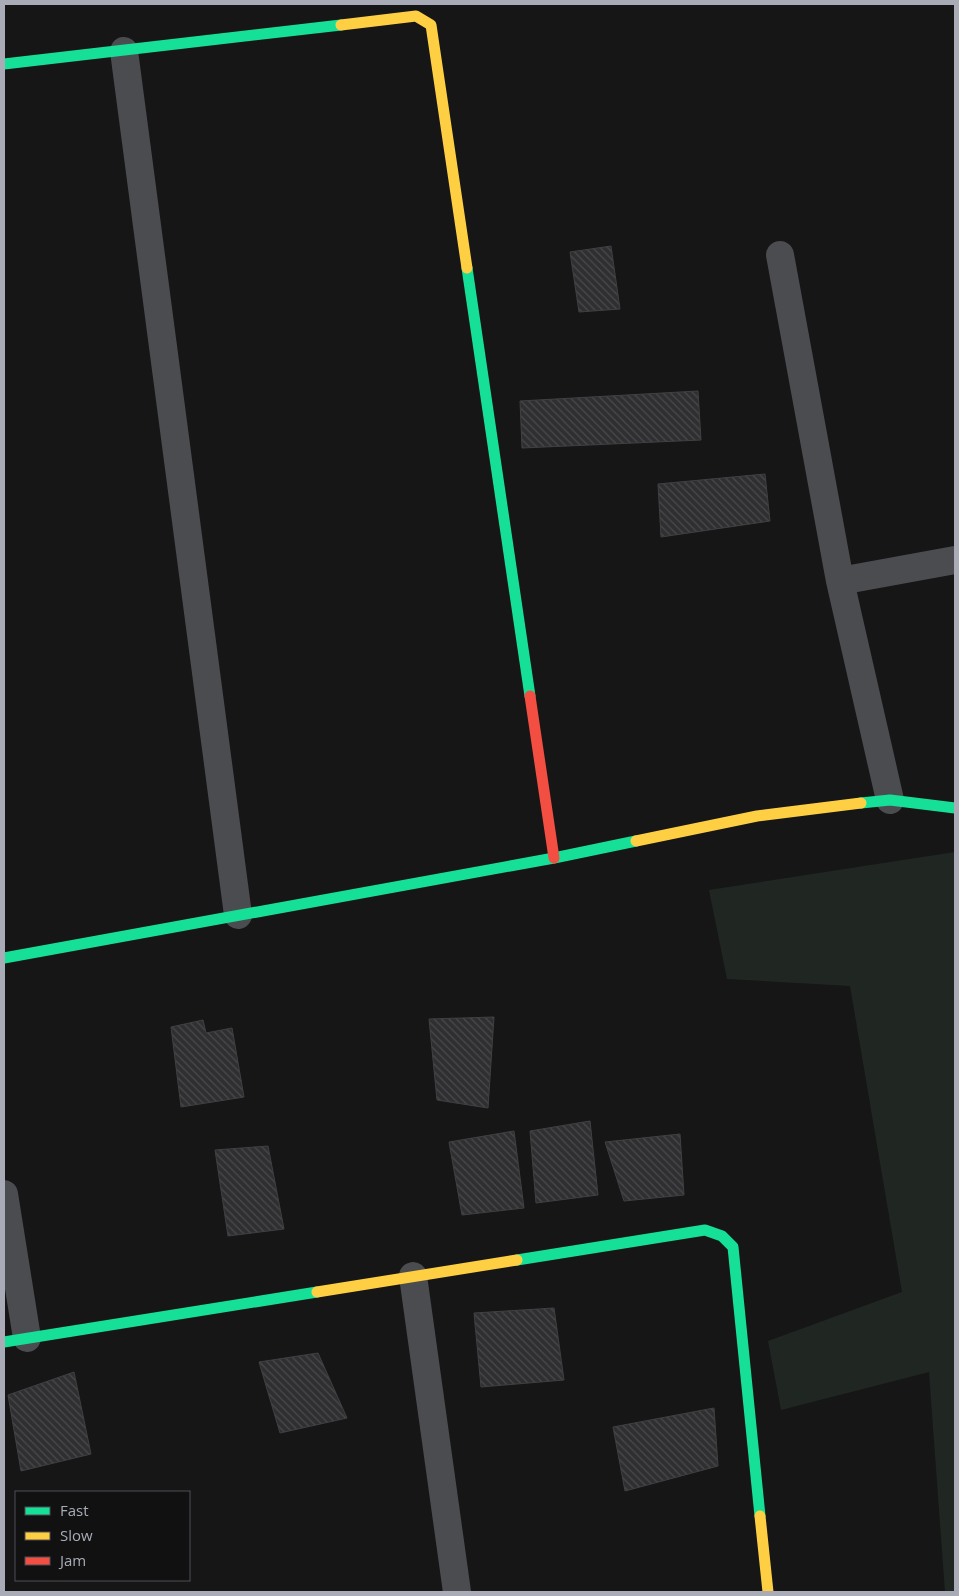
<svg xmlns="http://www.w3.org/2000/svg" width="959" height="1596" font-family="'Open Sans',sans-serif">
<defs>
<pattern id="building-back-hatch" width="6" height="6" patternUnits="userSpaceOnUse" patternTransform="scale(1.25)"><rect width="6" height="6" fill="#2f2f31"/><path d="M-1 5l2 2M0 0l6 6M5-1l2 2" fill="none" stroke="#4a4a4d"/></pattern>
</defs>
<rect width="100%" height="100%" fill="#161617"/>
<path fill="#202722" d="M955,852V1592H945L929,1372L781,1410L768,1341L902,1292L850,986L727,979L709,890Z"/>
<path fill="url(#building-back-hatch)" stroke="#3f4043" d="M611,246L620,309L579,312L570,252Z
M698,391L701,440L522,448L520,401Z
M765,474L770,521L661,537L658,484Z
M494,1017L488,1108L437,1100L429,1019Z
M203,1020L206,1033L232,1028L244,1097L181,1107L171,1027Z
M590,1121L598,1195L536,1203L530,1131Z
M514,1131L524,1208L462,1215L449,1142Z
M680,1134L684,1195L624,1201L605,1142Z
M268,1146L284,1229L228,1236L215,1150Z
M554,1308L564,1380L481,1387L474,1313Z
M318,1353L347,1418L280,1433L259,1362Z
M74,1372L91,1454L21,1471L8,1395Z
M714,1408L718,1466L625,1491L613,1427Z"/>
<g fill="none" stroke-linecap="round" stroke-linejoin="round">
<path stroke="#4b4c4f" stroke-width="28" d="M124,51L238,915
M780,255L840,581L890,800
M840,581L955,560
M4,1194L27,1338
M413,1276L457,1592"/>
<path stroke="#16e098" stroke-width="11" d="M4,64L341,25
M467,268L530,696
M861,803L890,800L955,808
M4,958L554,858L636,841
M517,1260L705,1230L722,1236L733,1247L760,1516
M4,1342L317,1292"/>
<path stroke="#ffcf43" stroke-width="11" d="M341,25L416,16L431,25L467,268
M636,841L757,816L861,803
M317,1292L517,1260
M760,1516L768,1592"/>
<path stroke="#f24e42" stroke-width="11" d="M530,696L554,858"/>
</g>
<rect width="959" height="1596" fill="none" stroke="#a9acb6" stroke-width="10"/>
<rect x="15" y="1491" width="175" height="90" fill="#111112" stroke="#4e4f54"/>
<rect x="25" y="1507" width="25" height="8" fill="#16e098" stroke="#4e4f54"/>
<text x="60" y="1516" font-size="15" fill="#a9acb6">Fast</text>
<rect x="25" y="1532" width="25" height="8" fill="#ffcf43" stroke="#4e4f54"/>
<text x="60" y="1541" font-size="15" fill="#a9acb6">Slow</text>
<rect x="25" y="1557" width="25" height="8" fill="#f24e42" stroke="#4e4f54"/>
<text x="60" y="1566" font-size="15" fill="#a9acb6">Jam</text>
</svg>
